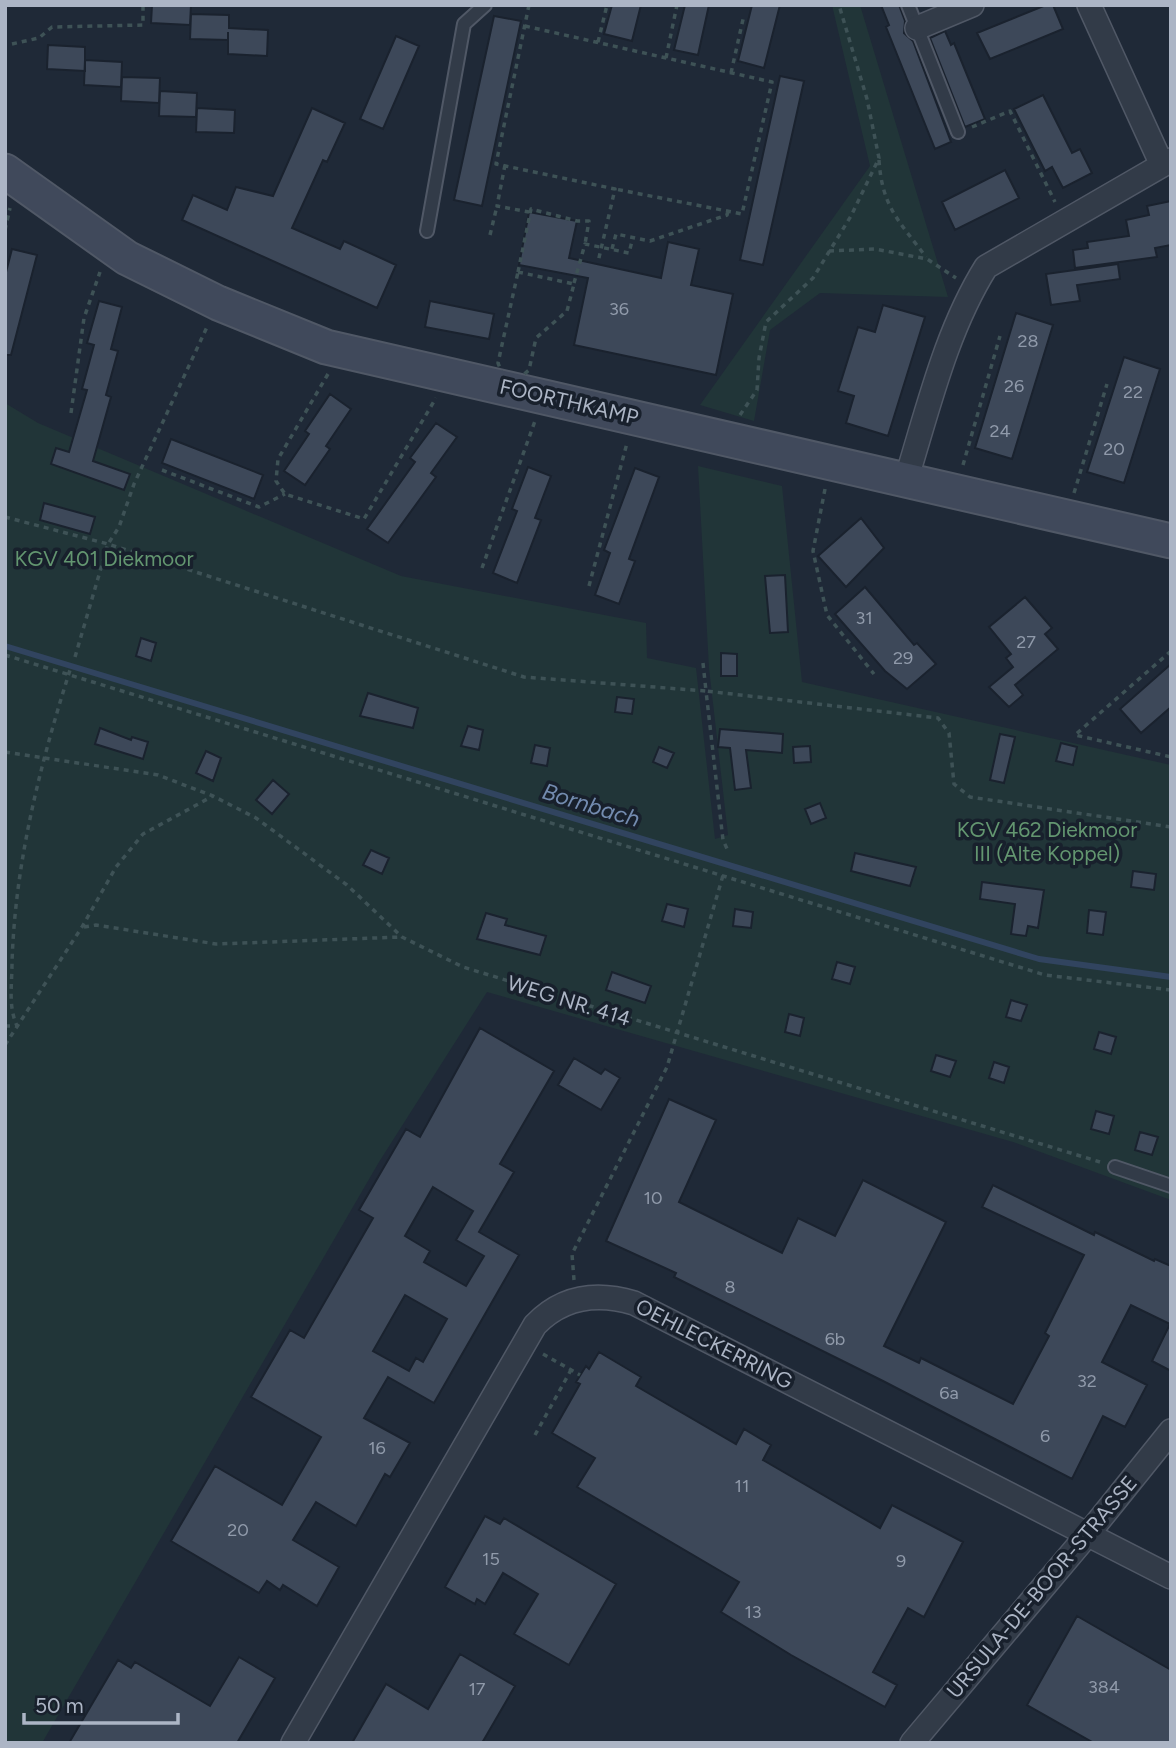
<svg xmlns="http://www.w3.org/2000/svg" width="1176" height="1748" font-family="Figtree,sans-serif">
<rect width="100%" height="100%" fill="#1f2937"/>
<path fill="#213538" d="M832,5H860L948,297L820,293L770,330L754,421L700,405L870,166Z
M5,403L38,423L401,576L646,623L647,658L696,668L715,839L728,835L709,668L698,466L782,486L802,682L1171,765V1200L1013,1142L487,992L379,1162L42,1743H5Z"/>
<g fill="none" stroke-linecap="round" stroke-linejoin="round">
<path stroke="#31445f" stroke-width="6" d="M5,646L1039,959L1171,977"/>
</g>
<path fill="#3d4859" stroke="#1a222e" stroke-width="2" fill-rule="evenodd" d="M152,5H191L190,25L151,23Z
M612,5H641L632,41L604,34Z
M685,5H709L698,55L674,50Z
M752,5H780L764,68L738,61Z
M881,5H899L905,21L904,33L913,41L951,142L935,149L886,27L889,25Z
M1046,5H1053L1063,29L990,59L977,33Z
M191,14L229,15V28L268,30L267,56L228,54V32V40L190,39Z
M494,16L521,21L482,206L454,200Z
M945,31L951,45L954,43L985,119L965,127L930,38Z
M396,36L419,46L383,129L360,119Z
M48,45L85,47V71L47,69Z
M85,60L122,62L121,87L84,85Z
M780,76L804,81L763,265L740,260Z
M122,77L160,78L159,103L121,101Z
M160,91L197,93L196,117L159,116Z
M1043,95L1072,153L1080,149L1092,173L1063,188L1052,167L1045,171L1014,109Z
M197,108L235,110L234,133L196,132Z
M312,108L345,123L327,162L323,160L292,228L340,249L344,241L396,265L377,308L182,220L193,195L227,210L236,187L273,196Z
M1005,170L1019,198L955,230L942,202Z
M1171,201V245L1155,248L1157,257L1075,268L1073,250L1088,248L1087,242L1129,236L1126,220L1149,215L1147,206Z
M529,212L577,221L569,258L661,278L668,242L699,249L691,285L733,294L716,375L574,345L588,278L519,265Z
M12,249L37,255L11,355H5V276Z
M1118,264L1120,279L1077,285L1080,301L1051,305L1046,274Z
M99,301L122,307L111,349L118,351L106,395L111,397L93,461L130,474L124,490L51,464L56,448L69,452L87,390L82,389L94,345L87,343Z
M430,301L494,314L489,339L425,327Z
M883,305L925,317L888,436L846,423L854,396L838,391L858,327L875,332Z
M1016,313L1053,325L1012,459L975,448Z
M1124,357L1160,369L1124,483L1087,472Z
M330,394L351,409L326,446L330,449L305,485L284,471L309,434L305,431Z
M436,423L457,437L431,473L436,477L388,543L367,529L415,462L410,458Z
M171,439L263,475L254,499L162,463Z
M528,467L551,476L535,518L541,520L517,583L493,573L517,511L512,509Z
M635,468L659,477L629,559L635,561L619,604L595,595L610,553L604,550Z
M44,503L95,517L90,534L40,520Z
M861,518L884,548L846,587L818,556Z
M785,575L788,632L770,633L765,576Z
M865,587L914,645L917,643L936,664L907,689L885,671L835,614Z
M1025,597L1052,628L1045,634L1058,649L1015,685L1023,695L1009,707L989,687L1013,667L1006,658L1011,654L989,627Z
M141,638L156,643L151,661L136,656Z
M721,653L737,654V676H721Z
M1171,664V707L1141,733L1120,709Z
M368,693L418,708L413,728L360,716Z
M617,697L634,699L632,714L615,712Z
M468,726L483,730L479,750L461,746Z
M100,728L131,740L132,737L148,742L143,759L95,744Z
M720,729L783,734L782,753L746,750L751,788L735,790L730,748L718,747Z
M1000,734L1015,737L1004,783L990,780Z
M1061,743L1077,747L1073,765L1056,761Z
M535,745L550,748L547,766L531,763Z
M810,746L811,762L794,763L793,747Z
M659,747L674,753L667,768L653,762Z
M206,751L221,758L213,781L196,773Z
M273,780L289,794L272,814L256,800Z
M820,803L826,818L811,824L805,809Z
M371,850L389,858L382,874L363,865Z
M855,853L916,867L910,886L851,871Z
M1133,871L1156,874L1154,890L1131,887Z
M982,882L1044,890L1038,928L1028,926L1026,936L1011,934L1015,904L980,899Z
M667,904L688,909L684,927L662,921Z
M735,909L753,912L751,928L733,926Z
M1089,910L1106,912L1103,935L1087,933Z
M486,913L507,919L505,925L546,936L540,955L477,939Z
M837,962L855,967L850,984L832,979Z
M612,972L651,986L645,1003L606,990Z
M1011,1000L1027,1005L1021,1021L1006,1017Z
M789,1014L804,1018L800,1036L785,1032Z
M480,1028L554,1071L500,1164L514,1172L479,1232L519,1255L434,1403L388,1377L364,1418L410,1443L390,1477L385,1474L356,1526L316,1502L293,1540L339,1567L317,1606L283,1585L280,1590L267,1581L259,1593L171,1541L215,1466L282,1505L321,1437L251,1397L290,1330L304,1338L373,1218L359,1210L406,1129L420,1137ZM433,1187L473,1211L456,1240L484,1256L466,1286L424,1262L430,1251L405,1236ZM405,1295L447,1319L423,1362L416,1358L409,1371L373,1351Z
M1099,1032L1116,1037L1111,1054L1094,1049Z
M936,1055L956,1061L950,1077L931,1071Z
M574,1058L601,1074L605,1069L620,1078L601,1110L558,1085Z
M994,1062L1009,1067L1004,1083L989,1078Z
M669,1099L716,1120L679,1202L782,1253L798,1218L835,1236L863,1180L946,1222L884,1346L919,1363L921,1358L1013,1404L1049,1336L1045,1333L1084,1255L982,1207L993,1185L1094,1235L1095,1232L1154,1261L1155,1259L1171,1266V1371L1152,1361L1170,1324L1131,1305L1102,1362L1147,1385L1125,1427L1103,1416L1072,1479L883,1381L674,1277L676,1273L606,1241Z
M1096,1111L1114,1116L1109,1134L1091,1129Z
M1140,1132L1158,1137L1152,1155L1135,1150Z
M599,1352L641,1377L636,1386L736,1444L744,1429L771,1445L763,1460L880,1528L892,1505L963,1542L924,1617L908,1608L873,1672L897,1685L885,1707L791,1655L721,1612L739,1582L577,1487L595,1458L552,1433L580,1384L576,1382L586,1366L589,1369Z
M485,1516L500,1524L504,1518L616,1584L569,1665L514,1634L538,1594L503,1573L485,1604L477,1599L475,1604L445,1587Z
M1077,1616L1171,1670V1743H1094L1027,1705Z
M460,1654L515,1686L482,1743H352L386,1684L428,1709Z
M239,1657L275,1678L237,1743H69L118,1660L131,1668L135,1662L210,1706Z"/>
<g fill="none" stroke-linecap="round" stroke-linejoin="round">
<defs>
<path id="lane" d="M908,5L958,132
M427,231L464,24L485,5
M1115,1167L1171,1186"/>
<path id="street" d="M1089,5L1162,165
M917,28L972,5
M906,480C928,409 946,331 986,267L1171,160
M293,1743L535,1325C563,1296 597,1292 634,1303L1171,1577
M912,1743L1088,1534L1171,1431"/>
<path id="secondary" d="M5,171L127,258L218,303L326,347L1171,541"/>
</defs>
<use href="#lane" stroke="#505866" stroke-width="16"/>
<use href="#street" stroke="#505866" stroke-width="26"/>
<use href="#secondary" stroke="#505866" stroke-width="37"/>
<path stroke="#3e5256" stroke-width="3.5" stroke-dasharray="5 5" stroke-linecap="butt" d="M529,5L496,164L615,189L598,262
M525,26L772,82L742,214L615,189
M598,42L607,5
M12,44L39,38L52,27L143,25V5
M666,58L677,5
M731,73L744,15
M972,127L1010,111L1055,202
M879,160C882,207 899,221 926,257
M505,165L497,206L529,212
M5,230L10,208
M490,235L497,206
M612,249L616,234L650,241L727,215L728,211
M829,251L875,249L927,259L956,278
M518,272L574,284L567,311L536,338L529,370L508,388L498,363Z
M518,272L531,209L577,221H589L585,244
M574,283L585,244L629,253L633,237
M328,374L278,459L276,481L285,494L364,519L436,398
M71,413L84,318L100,272
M740,415L757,390L759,358L766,322L813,278L851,216L879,158L867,99L839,5
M963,465L1000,336
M162,470L259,507L285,494
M825,489L813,551L827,615L874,674
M1074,493L1107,384
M5,517L108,544L524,677L706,691L723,840L729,853
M482,568L535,421
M589,586L627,443
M1171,651L1075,735L1171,757
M5,655L1045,975L1171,990
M75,657L108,544L119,527L134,484L207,327
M703,663L706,691L938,718L949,733L954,784L970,797L1171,827
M5,752L158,775L213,796L256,818L347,885L402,937L463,967L1100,1162
M84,927L96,925L216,944L402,937
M5,1026H17C8,1006 12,985 12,963C15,863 40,765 70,670
M5,1045L82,927L116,867L143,834L213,796
M574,1280L572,1254L667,1067L724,872
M543,1354L580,1375
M535,1435L571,1370"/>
<use href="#lane" stroke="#323b48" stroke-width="12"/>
<use href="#street" stroke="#323b48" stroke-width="23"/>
<use href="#secondary" stroke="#40495b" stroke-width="33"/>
</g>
<g text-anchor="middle" stroke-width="7" stroke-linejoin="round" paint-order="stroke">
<g font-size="18" fill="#909aaa">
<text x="619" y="315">36</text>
<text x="1028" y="347">28</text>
<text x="1014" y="392">26</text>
<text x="1133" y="398">22</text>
<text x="1000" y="437">24</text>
<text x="1114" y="455">20</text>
<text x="864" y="624">31</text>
<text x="1026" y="648">27</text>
<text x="903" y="664">29</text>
<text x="653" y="1204">10</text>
<text x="730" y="1293">8</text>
<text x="835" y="1345">6b</text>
<text x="1087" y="1387">32</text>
<text x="949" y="1399">6a</text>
<text x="1045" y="1442">6</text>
<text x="377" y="1454">16</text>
<text x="742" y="1492">11</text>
<text x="238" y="1536">20</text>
<text x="491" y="1565">15</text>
<text x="901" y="1567">9</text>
<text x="753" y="1618">13</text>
<text x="1104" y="1693">384</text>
<text x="477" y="1695">17</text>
</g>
<g font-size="21" fill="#acb5c5" stroke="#18202c">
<text transform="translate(569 402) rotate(13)" y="7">FOORTHKAMP</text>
<text transform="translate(569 1001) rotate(17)" y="7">WEG NR. 414</text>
<text transform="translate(714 1344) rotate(27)" y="7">OEHLECKERRING</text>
<text transform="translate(1042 1587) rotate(-50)" y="7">URSULA-DE-BOOR-STRASSE</text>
</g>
<g font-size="21" fill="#639670" stroke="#18202c">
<text x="104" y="566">KGV 401 Diekmoor</text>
<text x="1047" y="837">KGV 462 Diekmoor<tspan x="1047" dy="24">III (Alte Koppel)</tspan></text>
</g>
<g font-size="23" font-style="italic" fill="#738baf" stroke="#18202c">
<text transform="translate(591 805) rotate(17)" y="8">Bornbach</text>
</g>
</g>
<rect width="1176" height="1748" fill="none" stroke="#acb5c5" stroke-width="14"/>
<path d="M24 1713v10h154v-10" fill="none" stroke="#acb5c5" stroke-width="3.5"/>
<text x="35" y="1713" font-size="21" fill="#acb5c5" stroke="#18202c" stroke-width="5" paint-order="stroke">50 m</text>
</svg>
